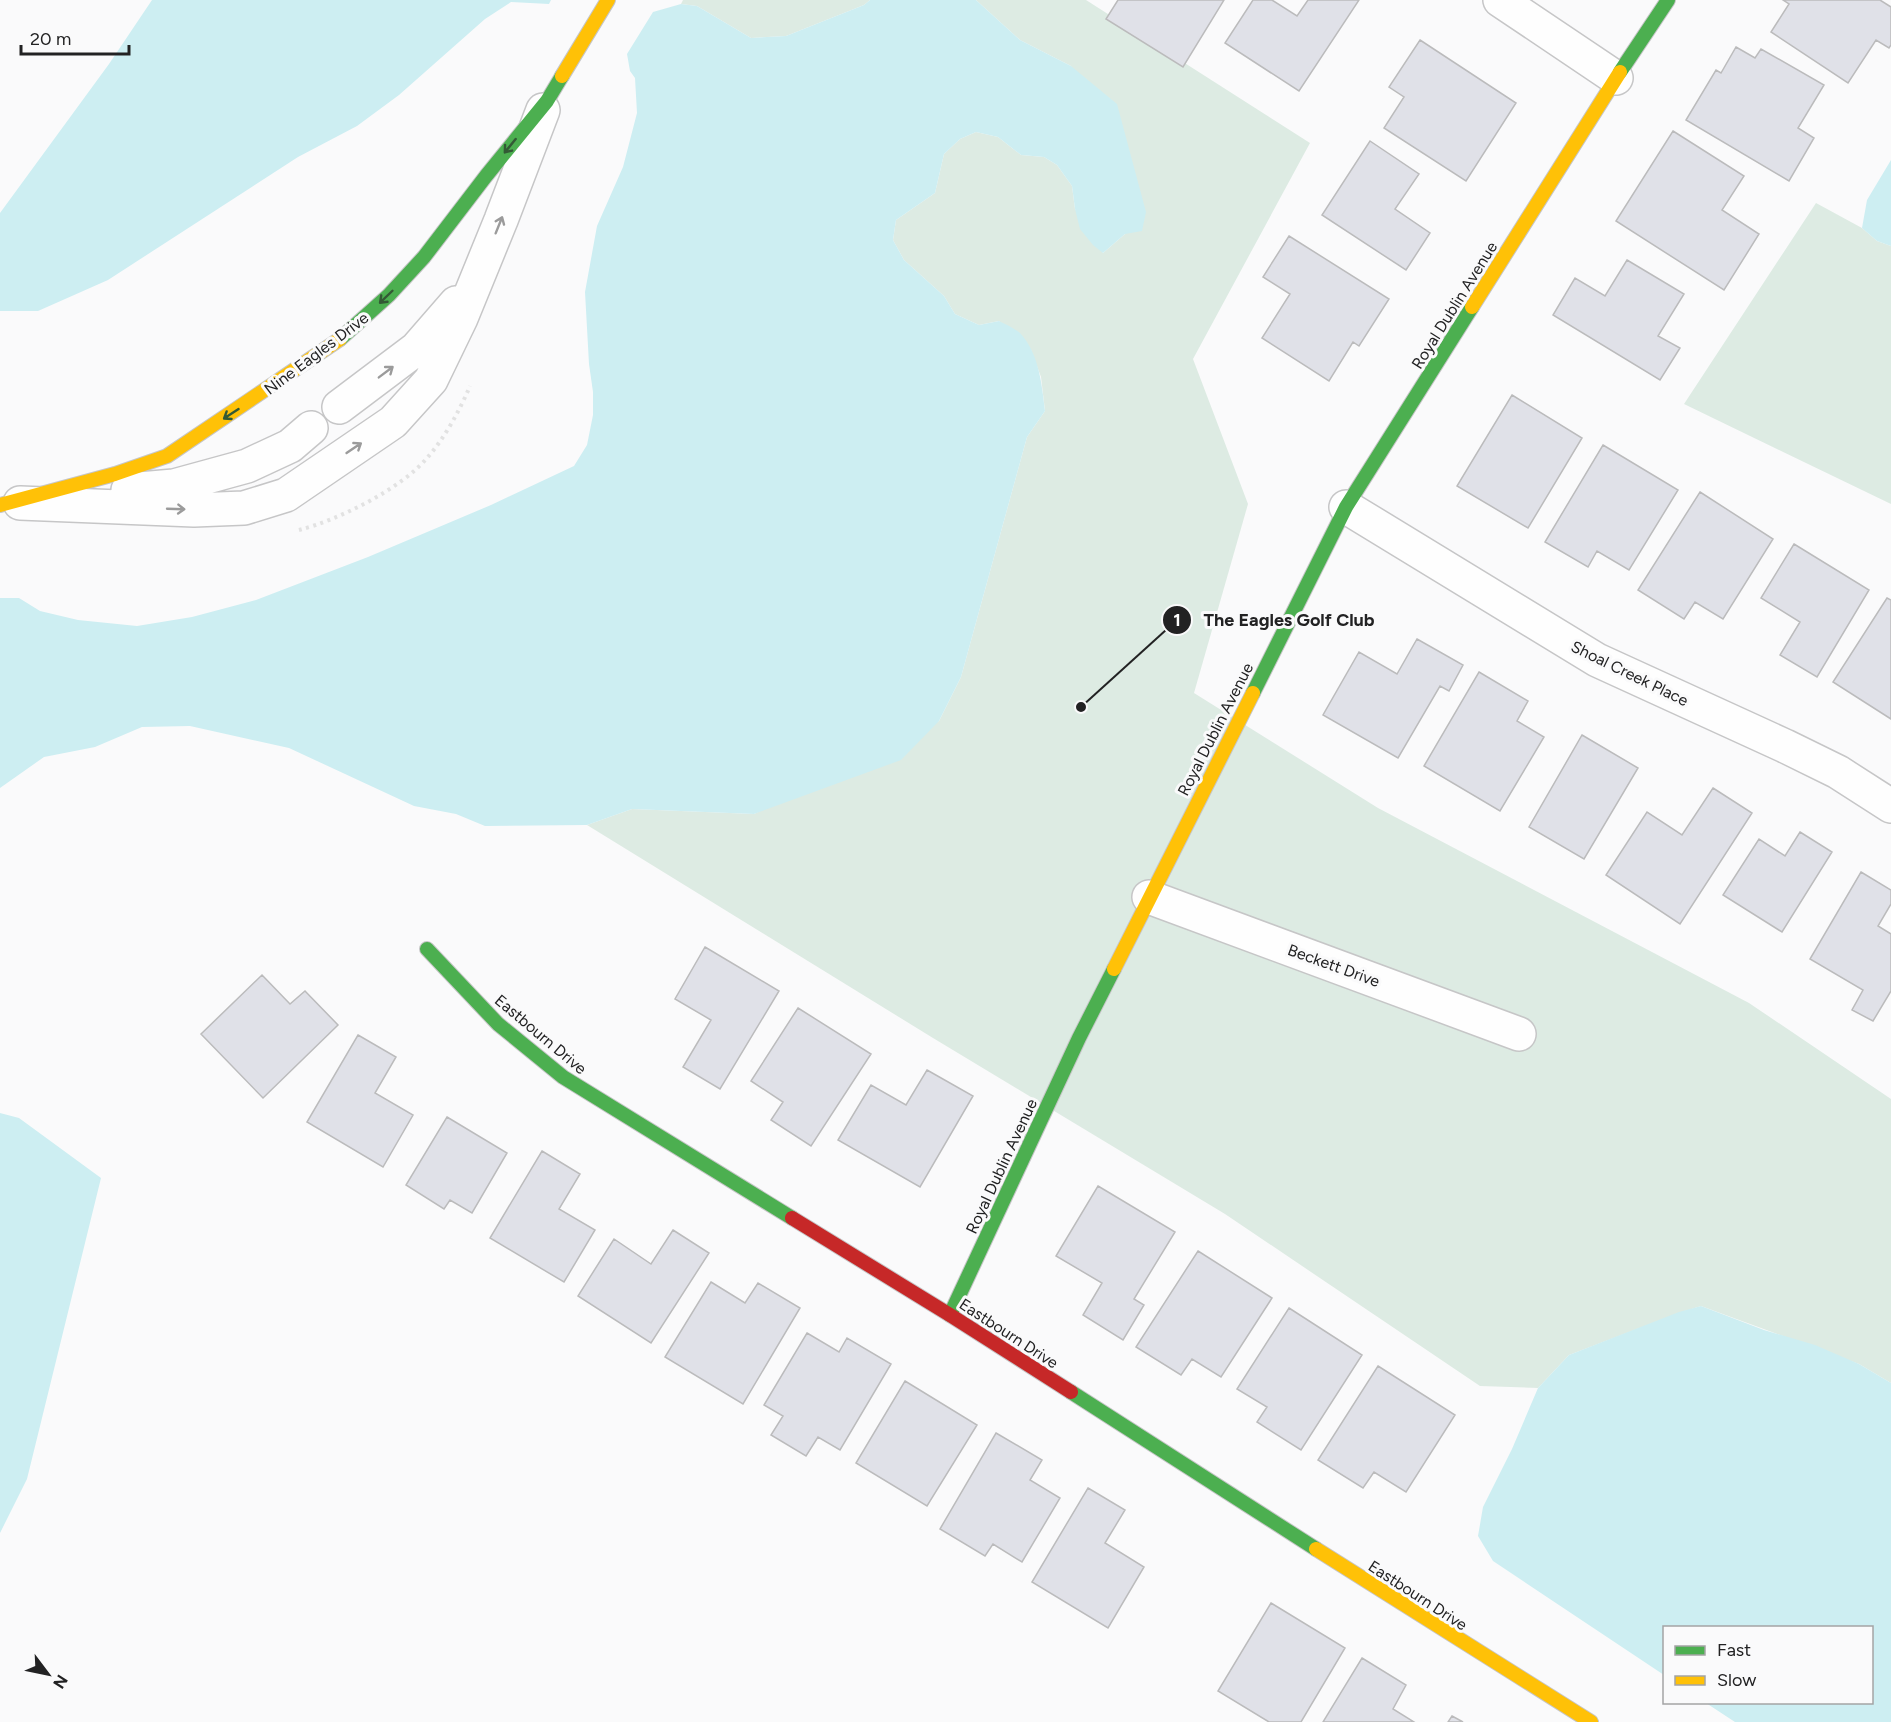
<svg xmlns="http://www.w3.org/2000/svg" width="1891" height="1722" font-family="Figtree,sans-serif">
<rect width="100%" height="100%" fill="#fafafb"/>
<path fill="#ddebe3" d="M683,0H870L864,5L786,36L751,38L697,6L681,4Z
M976,0H1086L1310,143L1193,359L1248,504L1194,693L1378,808L1749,1003L1891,1099V1383L1859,1364L1701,1306L1679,1313L1569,1355L1538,1388L1480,1386L1225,1214L933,1038L587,825L632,809L754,814L939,721L961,677L1027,437L1045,411L1041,377L1031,350L999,321L979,325L955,314L944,296L904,260L893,240L896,220L935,193L944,154L960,139L976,132L998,137L1021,155L1044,157L1057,165L1072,186L1075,209L1103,253L1125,234L1071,66L1020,40Z
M1816,203L1862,228L1877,241L1891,246V504L1684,404Z"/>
<path fill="#cdeef2" d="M152,0H551L549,4L511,2L485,19L399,95L357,126L298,157L108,280L38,311H0V213L109,64Z
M870,0H976L1020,40L1071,66L1117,104L1146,212L1142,231L1125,234L1103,253L1093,245L1080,229L1075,209L1072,186L1057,165L1044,157L1021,155L998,137L976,132L960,139L944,154L935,193L896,220L893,240L904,260L944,296L955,314L979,325L999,321C1005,324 1014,328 1020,333C1039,353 1042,385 1045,411L1027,437L961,677L939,721L901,760L754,814L632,809L587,825L485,826L456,814L414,806L289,748L190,726L142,727L95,747L44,757L0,788V598H19L40,611L78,620L137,626L192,617L256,600L368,557L491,505L574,466L587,445L593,415V392L589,364L585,292L597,226L623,167L637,113L635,78L630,71L627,54L653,12L681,4L697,6L751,38L786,36L864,5Z
M1891,160V246L1877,241L1862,228L1867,200Z
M0,1113L19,1118L101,1178L27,1479L0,1533Z
M1701,1306L1764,1330L1815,1345L1859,1364L1891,1383V1722H1735L1706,1703L1872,1702V1628H1664V1675L1493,1561L1478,1536L1483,1507L1512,1449L1538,1388L1569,1355L1679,1312Z"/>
<path fill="#e0e1e8" stroke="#bbbbbc" stroke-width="1.5" d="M1118,0H1224L1183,67L1106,19Z
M1253,0H1272L1297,16L1308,0H1359L1299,91L1225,43Z
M1783,0H1880L1891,7V45L1889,48L1876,40L1848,83L1771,32L1789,4Z
M1420,40L1516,103L1466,181L1384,128L1404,97L1389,87Z
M1736,47L1755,58L1761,49L1824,85L1798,128L1814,138L1789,181L1686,120L1716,70L1721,73Z
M1673,131L1744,176L1722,210L1759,234L1724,290L1616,221Z
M1370,141L1419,174L1395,209L1430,233L1406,270L1322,215Z
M1289,236L1389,299L1359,346L1353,342L1329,381L1262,338L1290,294L1263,277Z
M1627,260L1684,294L1658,336L1680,348L1660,380L1553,315L1575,278L1605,296Z
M1512,395L1582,438L1528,528L1457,486Z
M1603,445L1678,490L1629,570L1597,551L1588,567L1545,542Z
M1700,492L1773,539L1723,619L1695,602L1684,619L1638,590Z
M1794,544L1869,590L1817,677L1780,655L1800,622L1761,598Z
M1887,598L1891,600V719L1833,682Z
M1417,639L1463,665L1449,691L1440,686L1398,758L1323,715L1359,652L1397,674Z
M1479,672L1528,701L1517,721L1544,737L1500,811L1424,766Z
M1582,735L1638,768L1584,859L1529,827Z
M1713,788L1752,813L1680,924L1606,875L1647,812L1682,835Z
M1800,832L1832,852L1782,932L1723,895L1759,839L1785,856Z
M1861,872L1891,890V904L1878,926L1891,934V991L1873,1021L1852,1010L1863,990L1810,959Z
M705,947L779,991L720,1089L683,1067L711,1020L675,999Z
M262,975L290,1004L305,991L338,1025L263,1098L201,1034Z
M798,1008L871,1054L811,1146L771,1120L783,1102L751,1081Z
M358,1035L396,1057L375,1093L413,1115L383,1167L307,1122Z
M927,1070L973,1096L920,1187L838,1140L871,1085L906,1105Z
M447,1117L507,1153L472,1213L450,1200L444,1209L406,1185Z
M542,1151L580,1174L559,1209L595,1230L564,1282L490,1238Z
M1098,1186L1175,1232L1134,1299L1144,1305L1123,1340L1083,1315L1102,1283L1056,1256Z
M673,1230L709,1253L651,1343L578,1296L614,1239L651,1264Z
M1198,1251L1272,1298L1221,1377L1192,1359L1181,1375L1136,1347Z
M711,1282L745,1303L758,1283L800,1308L743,1404L665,1357Z
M1289,1308L1362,1355L1301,1450L1257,1422L1267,1407L1237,1389Z
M807,1333L839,1352L847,1338L891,1364L840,1450L818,1437L806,1456L771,1435L783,1416L764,1405Z
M1378,1366L1455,1415L1406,1492L1374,1472L1363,1488L1318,1460Z
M905,1381L977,1425L927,1506L856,1463Z
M996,1433L1042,1460L1030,1480L1060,1498L1022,1562L993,1544L985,1556L940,1529Z
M1088,1488L1125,1510L1105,1543L1144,1567L1108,1628L1032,1582Z
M1271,1603L1345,1648L1301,1722H1269L1218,1691Z
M1362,1658L1406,1685L1393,1709L1414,1722H1323Z
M1452,1716L1463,1722H1448Z"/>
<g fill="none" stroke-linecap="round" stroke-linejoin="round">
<defs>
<path id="street" d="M1500,0L1616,78
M339,407L416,349L456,303
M128,490L174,486L247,466L290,446L311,428
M20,503L194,510L244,508L286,495L393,422L431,380L461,318L501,220L543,110
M1346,507L1597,660L1785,746L1838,772L1891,806
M1149,897L1519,1034"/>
<path id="fast" d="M1620,72L1668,0
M340,339L389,295L424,257L486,176L547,101L562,76
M1253,693L1346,507L1472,307
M427,949L498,1024L563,1077L792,1218
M950,1315L1079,1038L1114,969
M1071,1392L1316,1549"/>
<path id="slow" d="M562,76L608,0
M1472,307L1620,72
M0,505L115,474L167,456L340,339
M1114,969L1253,693
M1316,1549L1591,1722"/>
<path id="jam" d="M792,1218L950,1315L1071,1392"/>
</defs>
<use href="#street" stroke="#c6c6c7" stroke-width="36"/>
<use href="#fast" stroke="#c6c6c7" stroke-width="16"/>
<use href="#slow" stroke="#c6c6c7" stroke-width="16"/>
<use href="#jam" stroke="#c6c6c7" stroke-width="16"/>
<path stroke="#e2e2e2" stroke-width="4" stroke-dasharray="3 4.5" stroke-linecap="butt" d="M299,530C338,520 401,489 427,458C444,439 460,410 470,386"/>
<use href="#street" stroke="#fefefe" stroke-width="33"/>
<use href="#fast" stroke="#4caf50" stroke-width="14"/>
<use href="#slow" stroke="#ffc107" stroke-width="14"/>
<use href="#jam" stroke="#c62828" stroke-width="14"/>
</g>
<defs><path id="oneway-shaft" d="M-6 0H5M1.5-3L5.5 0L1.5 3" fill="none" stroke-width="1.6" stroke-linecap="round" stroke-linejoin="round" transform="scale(1.5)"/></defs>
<g stroke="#335a35">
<use href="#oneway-shaft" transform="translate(510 146) rotate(129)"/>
<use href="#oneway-shaft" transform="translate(386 297) rotate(136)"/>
<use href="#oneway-shaft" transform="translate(231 414) rotate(147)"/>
</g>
<g stroke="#9b9b9b">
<use href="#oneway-shaft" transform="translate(499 225) rotate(-68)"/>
<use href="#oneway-shaft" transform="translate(386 372) rotate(-37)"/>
<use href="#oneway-shaft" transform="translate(354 448) rotate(-34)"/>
<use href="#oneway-shaft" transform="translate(176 509) rotate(2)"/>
</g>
<g text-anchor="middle" stroke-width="6" stroke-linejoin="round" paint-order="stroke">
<g font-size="16" fill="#222223" stroke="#fafafb">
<text transform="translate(1454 305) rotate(-58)" y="6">Royal Dublin Avenue</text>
<text transform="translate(316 353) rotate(-37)" y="6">Nine Eagles Drive</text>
<text transform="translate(1630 673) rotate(26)" y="6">Shoal Creek Place</text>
<text transform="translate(1215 729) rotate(-63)" y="6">Royal Dublin Avenue</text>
<text transform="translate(1334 965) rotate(20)" y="6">Beckett Drive</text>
<text transform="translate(541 1034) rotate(40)" y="6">Eastbourn Drive</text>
<text transform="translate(1001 1166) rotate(-65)" y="6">Royal Dublin Avenue</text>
<text transform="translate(1009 1333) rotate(33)" y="6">Eastbourn Drive</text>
<text transform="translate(1418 1595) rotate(33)" y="6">Eastbourn Drive</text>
</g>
</g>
<path fill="none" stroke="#222223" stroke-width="2" d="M1081 707L1177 620"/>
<g fill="#222223" stroke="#fafafb" stroke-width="2">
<circle cx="1081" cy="707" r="6"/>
<circle cx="1177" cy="620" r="15"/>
</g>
<g font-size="18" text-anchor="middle" font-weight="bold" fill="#fff">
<text x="1177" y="626">1</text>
</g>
<g font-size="18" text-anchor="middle" font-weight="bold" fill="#222223" stroke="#fafafb" stroke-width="6" stroke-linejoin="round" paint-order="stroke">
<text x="1289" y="626">The Eagles Golf Club</text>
</g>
<rect x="1663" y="1626" width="210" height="78" fill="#fafafb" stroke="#a4a4a5" stroke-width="1.5"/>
<rect x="1675" y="1646" width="30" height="9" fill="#4caf50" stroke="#a4a4a5" stroke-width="1.5"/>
<text x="1717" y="1656" font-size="18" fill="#222223">Fast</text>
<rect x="1675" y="1676" width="30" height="9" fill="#ffc107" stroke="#a4a4a5" stroke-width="1.5"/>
<text x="1717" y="1686" font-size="18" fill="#222223">Slow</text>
<g transform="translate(48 1674) rotate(122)" stroke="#fafafb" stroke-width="4.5" paint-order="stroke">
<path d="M0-4.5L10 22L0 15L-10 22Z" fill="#222223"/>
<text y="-9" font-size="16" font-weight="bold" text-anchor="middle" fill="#222223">N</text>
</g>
<path d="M21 45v9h108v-9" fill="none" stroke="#222223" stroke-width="3"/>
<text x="30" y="45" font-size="18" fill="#222223" stroke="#fafafb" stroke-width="4.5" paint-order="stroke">20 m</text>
</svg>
